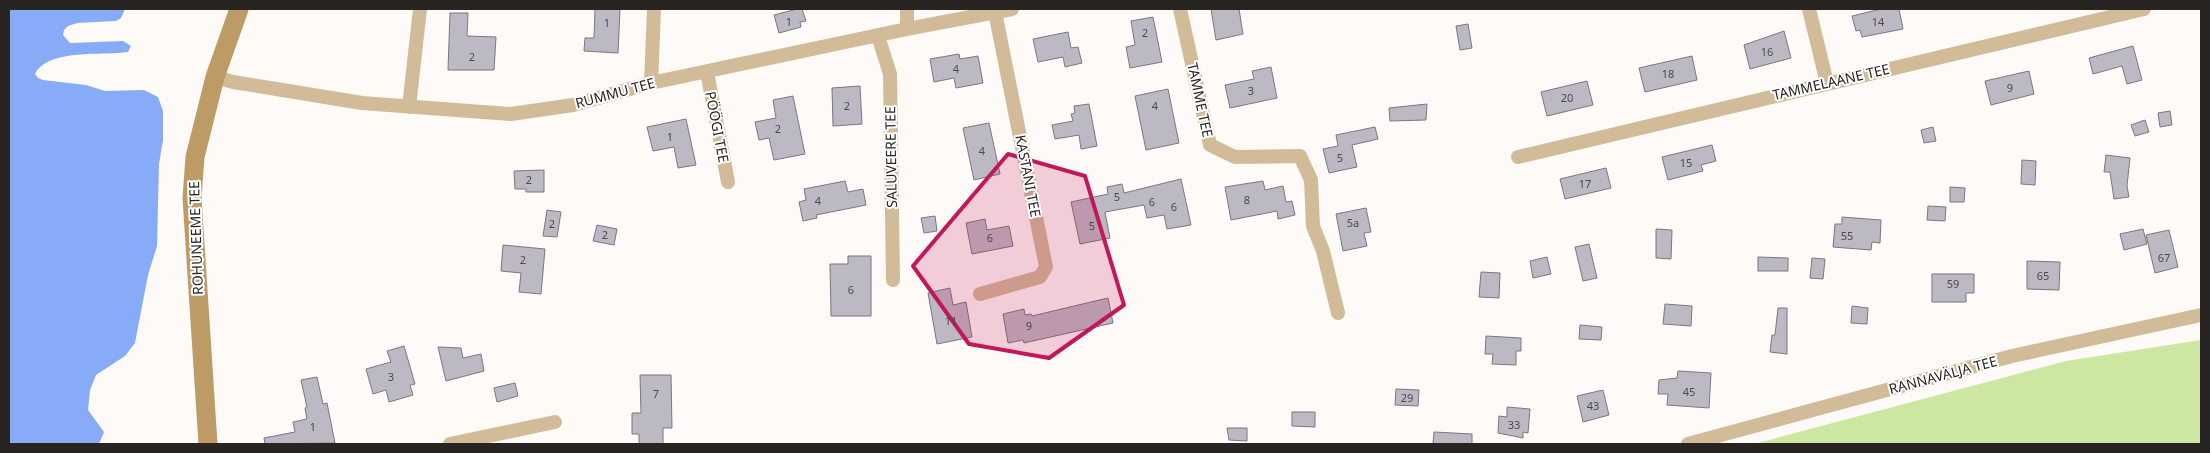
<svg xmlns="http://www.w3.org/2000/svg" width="2210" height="453" font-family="'Noto Sans',sans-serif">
<rect width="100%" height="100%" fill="#fefaf7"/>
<path fill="#cce7a2" d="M2201,340V444H1754L2066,361Z"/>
<path fill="#88abf7" d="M9,9H125L121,18L116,21L77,23L68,26L64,30L63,35L70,43L123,41L131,46L128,52C104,56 48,48 35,74L38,78L43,80L86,85L105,91L144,90L158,97L163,111V140L159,164L157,246L148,275L135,343L125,356L96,375L90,390L88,410L104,432L99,444H9Z"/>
<path fill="#bcb9c4" stroke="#797781" d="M595,9H620L618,53L584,51L585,38H594Z
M797,9H802L806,21L800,22L801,27L779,33L774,15Z
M1211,9H1239L1243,34L1216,40Z
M1881,9H1899L1903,29L1862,37L1860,30L1856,31L1852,16Z
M450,13H468L467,36L496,37L494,70H448Z
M1153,17L1162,62L1130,68L1126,47L1135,45L1131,21Z
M1468,24L1472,48L1460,50L1456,26Z
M1784,31L1791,58L1750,69L1744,45Z
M1068,32L1071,48L1078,47L1082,63L1065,67L1063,57L1038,62L1033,39Z
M2133,46L2142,80L2127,84L2122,66L2093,74L2089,58Z
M959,54L960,59L978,56L983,83L956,88L954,78L934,82L930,59Z
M1692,56L1697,80L1645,92L1639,68Z
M1271,67L1277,98L1230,108L1225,85L1254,79L1252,71Z
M2029,71L2034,94L1991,105L1985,81Z
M1587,81L1593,105L1547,116L1541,92Z
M860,86L862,124L833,126L832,88Z
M1168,89L1179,143L1146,150L1135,96Z
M793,96L805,154L774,160L769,138L759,140L755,122L776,118L773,100Z
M1089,104L1097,146L1081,149L1079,135L1055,139L1052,125L1073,121L1071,114L1075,113L1074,106Z
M1427,104L1426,120L1390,121L1389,108Z
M2170,111L2172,125L2160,127L2158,113Z
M686,119L696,165L678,168L674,147L653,151L647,127Z
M2145,120L2149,132L2135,136L2131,125Z
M989,123L1000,174L974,180L963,128Z
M1375,127L1378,139L1352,145L1357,167L1329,173L1323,149L1338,146L1336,135Z
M1933,127L1936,141L1924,143L1921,130Z
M1712,145L1716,161L1701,165L1703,171L1668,180L1662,157Z
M2106,155L2130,158L2127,186L2129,197L2114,199L2110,172H2104Z
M2022,160L2036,161L2035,185L2021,184Z
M1606,168L1611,188L1565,199L1560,179Z
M544,170V192H526V189H515L514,171Z
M1181,179L1191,225L1167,229L1164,215L1147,218L1144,205L1105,212L1110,238L1080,244L1071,202L1108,194L1107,187L1122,184L1124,193Z
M845,181L848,192L863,189L866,205L816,215L817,218L803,221L799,202L806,200L804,189Z
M1263,181L1265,190L1283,186L1286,202L1292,201L1295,215L1278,219L1277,211L1231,220L1225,187Z
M1950,187L1965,188L1964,202H1950Z
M1928,206L1946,207L1945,221L1927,220Z
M1366,208L1371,232L1364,233L1367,246L1343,251L1336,214Z
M547,210L561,212L557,237L543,236Z
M935,216L937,231L924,233L921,218Z
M1842,217L1881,220L1880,243L1872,242L1871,250L1833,247L1835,224H1842Z
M985,219L987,230L1009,226L1013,246L972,254L966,223Z
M597,225L617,229L614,245L593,241Z
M1656,229L1672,230L1671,259L1656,258Z
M2143,229L2147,244L2124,250L2120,234Z
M2169,230L2178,267L2155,273L2146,235Z
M1589,244L1597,278L1583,281L1575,247Z
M503,245L545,249L541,294L519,292L521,273L501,271Z
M848,256H871V316H831L830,264H848Z
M1547,257L1551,274L1533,278L1530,261Z
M1758,257L1788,258V271H1758Z
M1812,258L1825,259L1823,279L1810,278Z
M2027,261L2060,262L2059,290L2027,289Z
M1481,272L1500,273L1499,298L1479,297Z
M1932,274H1974V293H1966V302H1932Z
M950,288L953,305L966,302L972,337L937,344L928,293Z
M1108,298L1113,323L1024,343L1023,340L1008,343L1003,314L1024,309L1025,315L1031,314L1032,316Z
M1665,304L1692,306L1691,326L1663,324Z
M1852,306L1868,308L1867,324L1851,323Z
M1778,308H1787V354L1770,352L1772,335H1775Z
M1580,325L1602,327L1601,340L1579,339Z
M1486,336L1521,338V351H1516V365L1492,364L1493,354H1485Z
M404,346L415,384L410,385L413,395L389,402L386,390L373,394L366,369L391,362L387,351Z
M438,347L461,348L463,358L481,354L484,371L446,381Z
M1678,371L1711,373L1709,408L1667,405L1668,394H1658L1659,380L1677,378Z
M640,375H671L672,428H663V444H639V434H632V413H641Z
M317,377L323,404L327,403L335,443L265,444L264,438L295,432L293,422L307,419L305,408L307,407L301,380Z
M515,383L518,396L497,402L494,388Z
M1396,389L1419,390L1418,406L1395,405Z
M1603,390L1609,415L1583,422L1577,396Z
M1507,407L1530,409L1528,433L1523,432V438L1498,433L1499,416L1507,417Z
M1292,412H1315V427L1292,426Z
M1227,428H1247V441L1229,440Z
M1434,432L1472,434V444H1433Z"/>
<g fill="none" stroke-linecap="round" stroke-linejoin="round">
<path stroke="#d1bb99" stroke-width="14" d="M1180,9L1210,145L1235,157L1300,156L1311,180L1313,226L1323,251L1338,313
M1809,9L1827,83
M907,29V9
M878,36L890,74L893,280
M707,72L728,182
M215,77L233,82L362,103L511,114L573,105L651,83L907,29L1012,9
M651,83L654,9
M409,107L420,9
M1518,157L2144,9
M980,294L1040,277L1046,267L995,12
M450,444L555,422
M1688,444L2012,356L2201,315"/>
<path stroke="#bc9b67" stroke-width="19" d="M208,444L192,198L195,157L215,77L239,9"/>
</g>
<path fill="#c2185b" fill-opacity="0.2" stroke="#c2185b" stroke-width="4" stroke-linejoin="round" d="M1008,154L1085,176L1124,305L1049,358L969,344L913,266Z"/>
<g text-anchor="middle" stroke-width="4" stroke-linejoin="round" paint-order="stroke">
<g font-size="11" fill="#4d494a">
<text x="789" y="26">1</text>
<text x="1878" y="26">14</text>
<text x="607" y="27">1</text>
<text x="1145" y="37">2</text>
<text x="1767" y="56">16</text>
<text x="472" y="61">2</text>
<text x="956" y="73">4</text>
<text x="1668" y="78">18</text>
<text x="2010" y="92">9</text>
<text x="1251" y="95">3</text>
<text x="1567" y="102">20</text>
<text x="847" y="110">2</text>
<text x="1155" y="110">4</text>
<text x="778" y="133">2</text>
<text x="670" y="141">1</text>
<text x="982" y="155">4</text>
<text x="1340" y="162">5</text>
<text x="1686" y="167">15</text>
<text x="529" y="184">2</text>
<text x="1585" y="188">17</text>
<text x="1117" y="201">5</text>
<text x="1247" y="204">8</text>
<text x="818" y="205">4</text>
<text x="1152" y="206">6</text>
<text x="1174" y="211">6</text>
<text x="1353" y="227">5a</text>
<text x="552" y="228">2</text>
<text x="1092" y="230">5</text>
<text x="605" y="239">2</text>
<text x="1847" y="240">55</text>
<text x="990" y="242">6</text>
<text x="2164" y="262">67</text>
<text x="523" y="264">2</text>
<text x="2043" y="280">65</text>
<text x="1953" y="288">59</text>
<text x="851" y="294">6</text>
<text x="951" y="325">11</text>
<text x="1029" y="330">9</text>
<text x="391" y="381">3</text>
<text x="1689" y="396">45</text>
<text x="656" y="398">7</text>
<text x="1407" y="402">29</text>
<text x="1593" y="410">43</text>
<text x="1514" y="429">33</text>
<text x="313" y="431">1</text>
</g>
<g font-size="14" fill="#282422" stroke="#fff">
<text transform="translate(1831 82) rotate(-13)" y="5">TAMMELAANE TEE</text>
<text transform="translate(615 93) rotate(-15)" y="5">RUMMU TEE</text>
<text transform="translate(1200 100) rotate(78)" y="5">TAMME TEE</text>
<text transform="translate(717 127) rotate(79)" y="5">PÖÖGI TEE</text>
<text transform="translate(891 157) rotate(-91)" y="5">SALUVEERE TEE</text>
<text transform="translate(1028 176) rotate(79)" y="5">KASTANI TEE</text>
<text transform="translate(196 238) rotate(-92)" y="5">ROHUNEEME TEE</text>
<text transform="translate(1943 375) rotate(-15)" y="5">RANNAVÄLJA TEE</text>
</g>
</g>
<rect width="2210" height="453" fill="none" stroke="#282422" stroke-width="20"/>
</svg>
